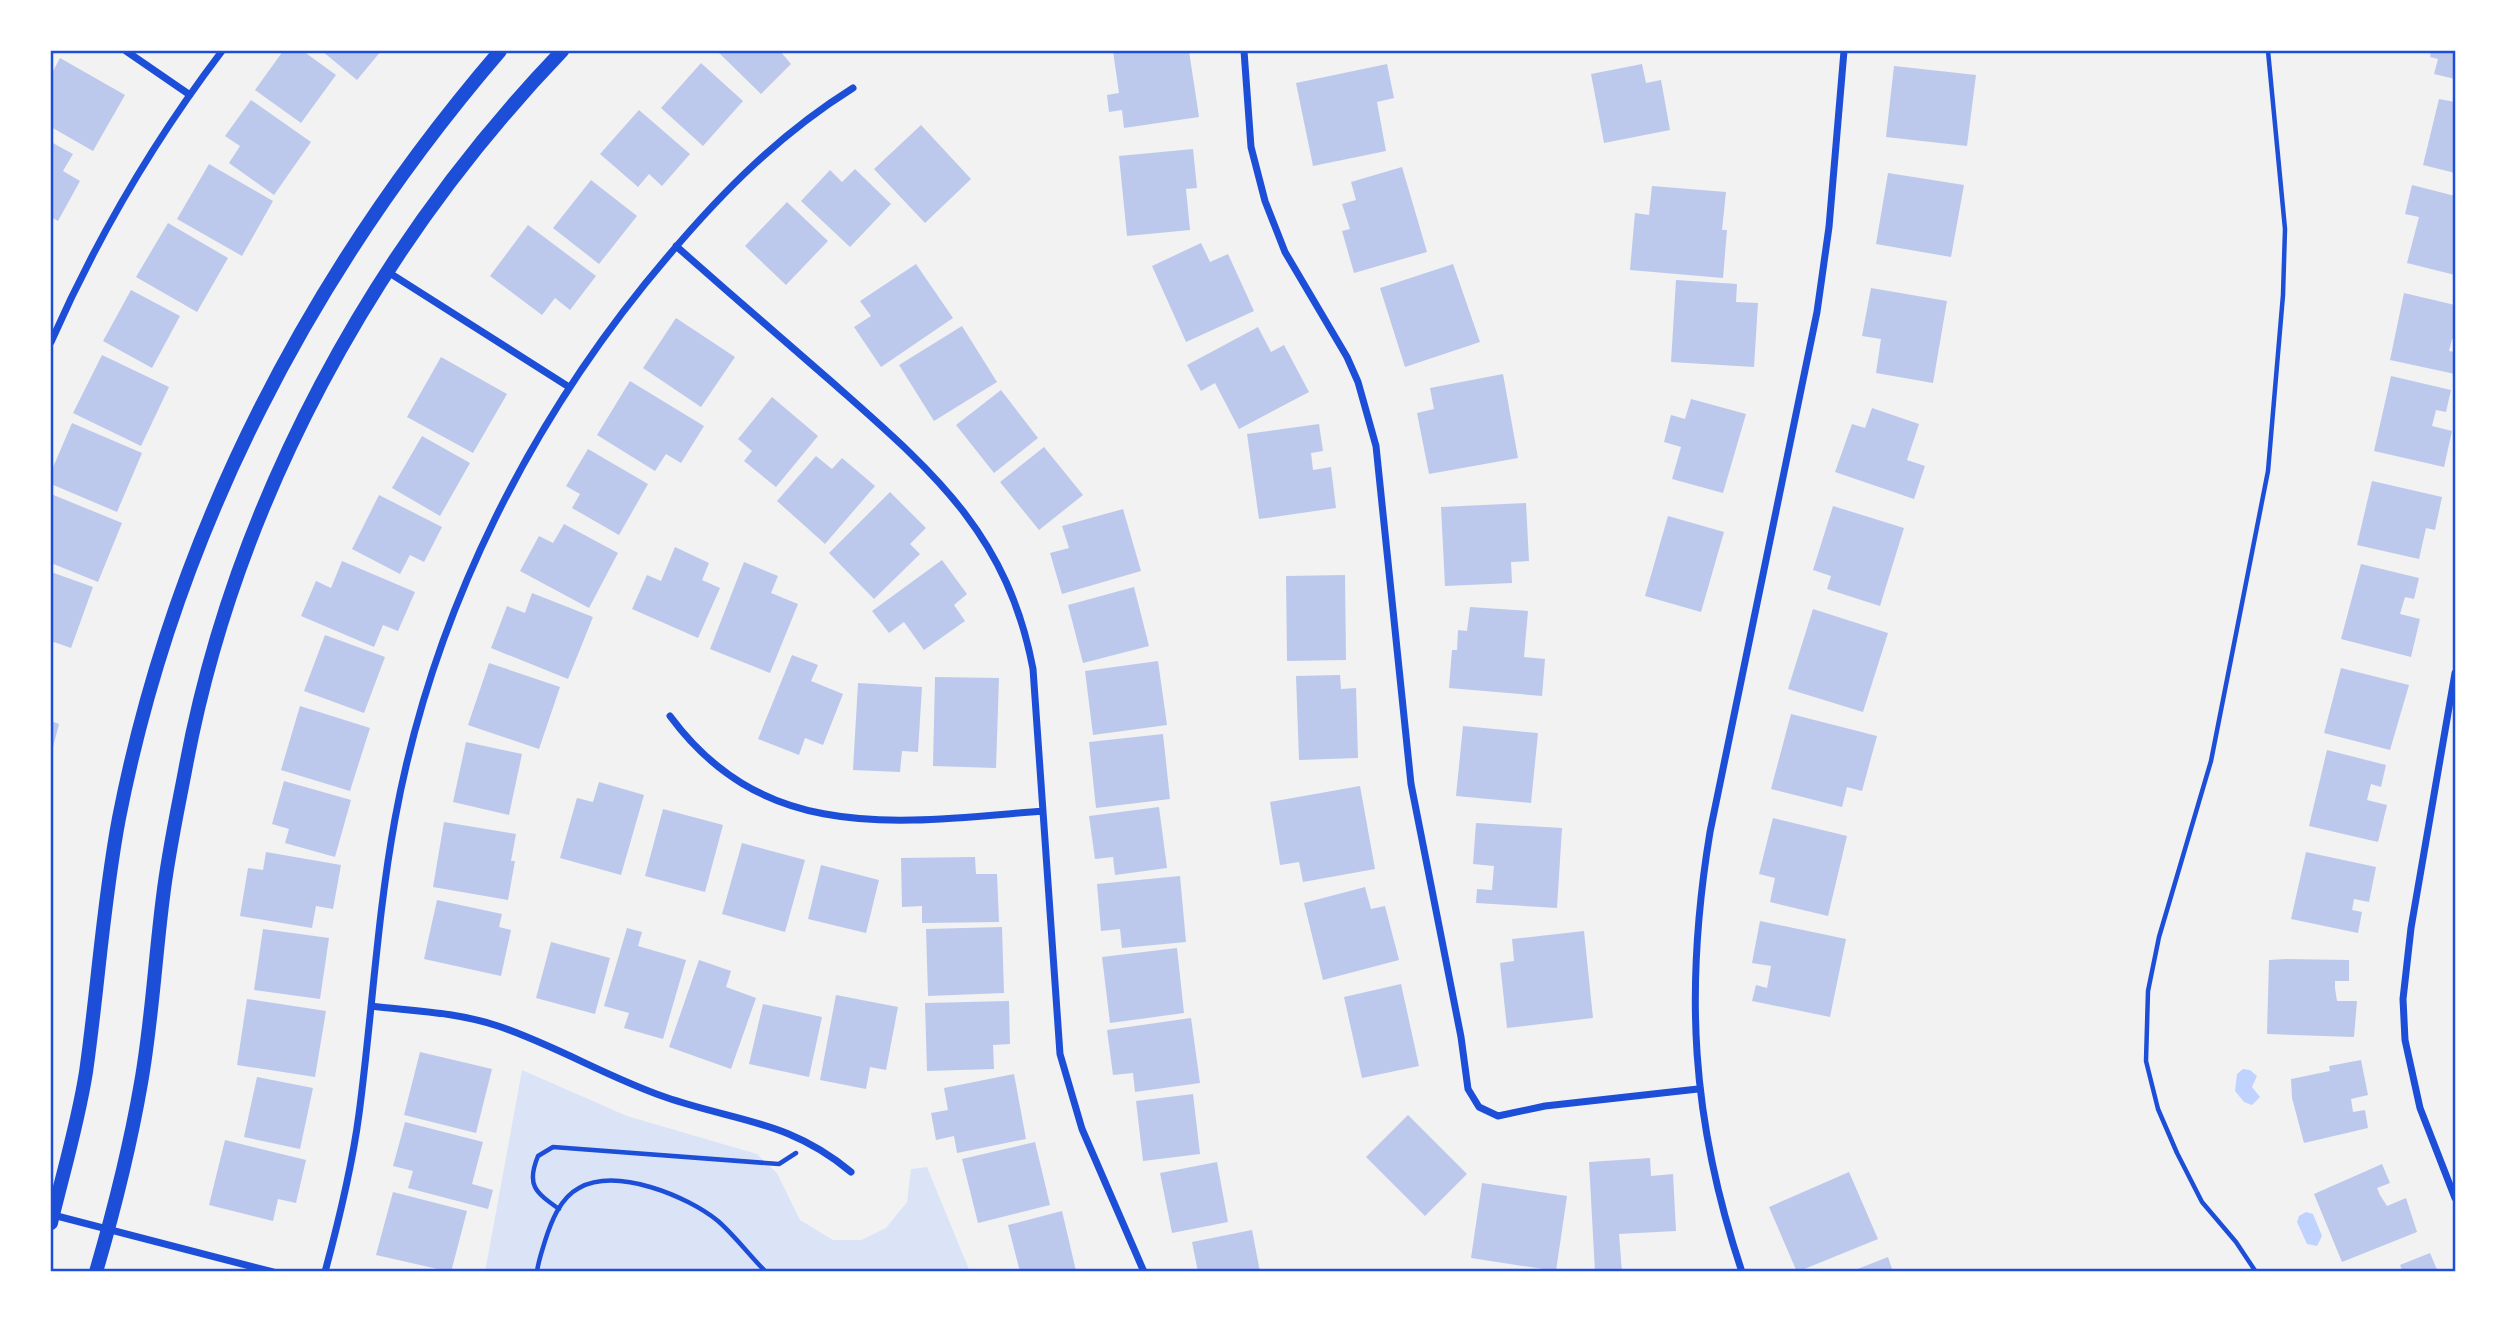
<svg xmlns="http://www.w3.org/2000/svg" width="2506" height="1323" font-family="Karla,sans-serif">
<rect width="100%" height="100%" fill="#f2f2f2"/>
<path fill="#dbe4f7" d="M522,1070L627,1116L757,1154L777,1173L800,1220L833,1240H861L886,1228L907,1202L911,1169L927,1167L970,1272H485Z"/>
<path fill="#bfd3fe" d="M2243,1069L2250,1070L2257,1076L2252,1087L2260,1097L2252,1105L2244,1102L2235,1091L2237,1074Z
M2306,1212L2313,1214L2322,1236L2317,1246L2307,1244L2297,1222L2299,1216Z"/>
<path fill="#bdc9ec" d="M283,51H303L336,75L301,123L255,90Z
M322,51H381L357,80Z
M717,51H780L791,64L761,94Z
M1113,51H1170V53L1189,51L1199,117L1124,128L1122,110L1109,112L1107,95L1119,93Z
M2431,51H2455V79L2434,74L2438,59L2430,57Z
M60,58L125,95L93,151L51,127V75Z
M701,63L743,101L703,146L661,108Z
M1387,64L1394,98L1377,102L1386,151L1313,166L1296,83Z
M1642,64L1646,83L1661,80L1670,130L1604,143L1591,74Z
M1894,66L1976,75L1967,146L1886,137Z
M2439,99L2455,102V173L2423,165Z
M251,100L311,142L274,195L229,163L240,146L225,136Z
M639,110L690,154L662,186L649,174L638,187L600,154Z
M921,125L971,179L925,223L874,169Z
M51,142L73,154L63,171L80,181L58,221L51,217Z
M1193,149L1197,188L1186,189L1190,230L1127,236L1119,156Z
M209,164L273,201L242,256L177,219Z
M1402,167L1427,252L1354,273L1342,231L1350,229L1342,204L1356,200L1351,182Z
M855,169L891,204L850,247L801,201L830,170L842,182Z
M1888,173L1964,185L1951,257L1876,244Z
M591,180L637,216L599,264L553,228Z
M2412,185L2455,196V275L2407,263L2419,217L2405,214Z
M1652,186L1726,192L1722,230H1727L1723,278L1630,270L1635,213L1649,215Z
M787,202L828,241L786,285L745,246Z
M168,223L228,258L197,312L136,277Z
M528,225L596,276L570,310L555,298L542,315L490,276Z
M1201,243L1210,262L1228,254L1254,311L1186,342L1152,266Z
M916,264L953,318L881,367L854,327L871,316L860,301Z
M1453,264L1480,342L1405,367L1380,288Z
M1676,280L1737,284L1736,302L1758,303L1754,367L1671,362Z
M1871,288L1947,301L1933,383L1876,373L1881,339L1862,336Z
M131,290L180,316L152,368L103,341Z
M2404,293L2455,305V340L2452,339L2449,351L2455,352V374L2390,360Z
M676,318L735,357L701,407L643,368Z
M962,326L997,382L934,421L899,365Z
M1258,327L1271,352L1284,345L1309,392L1239,429L1215,383L1201,391L1187,365Z
M102,355L169,387L141,446L73,413Z
M441,357L507,394L473,453L407,417Z
M1503,374L1518,458L1429,474L1417,413L1434,409L1430,388Z
M2391,376L2451,390L2446,412L2436,410L2432,426L2452,431L2444,467L2374,451Z
M630,381L704,426L681,463L666,454L655,471L597,435Z
M1001,390L1038,438L994,473L956,425Z
M772,397L818,436L776,487L744,461L752,451L738,439Z
M1691,399L1746,414L1723,493L1672,479L1681,447L1664,442L1671,415L1685,419Z
M1872,408L1919,424L1907,460L1925,466L1914,499L1835,472L1852,424L1865,428Z
M72,423L142,453L117,512L51,484V472Z
M1319,424L1323,451L1311,453L1313,470L1331,467L1336,508L1259,519L1247,434Z
M422,436L470,463L440,516L392,488Z
M1044,447L1083,495L1039,530L1000,482Z
M588,449L648,484L619,535L572,508L580,494L566,486Z
M816,456L832,469L842,458L875,486L825,544L777,501Z
M2372,481L2442,497L2435,530L2426,528L2419,559L2357,545Z
M890,492L926,528L910,544L920,554L874,599L829,553Z
M51,494L122,523L98,582L51,563Z
M379,495L442,527L424,562L410,555L400,574L352,549Z
M1526,503L1529,561L1511,562L1512,583L1445,586L1441,507Z
M1833,506L1904,528L1880,606L1827,589L1831,576L1813,570Z
M1123,509L1141,571L1062,594L1050,553L1069,548L1062,526Z
M1668,516L1724,532L1701,612L1645,596Z
M564,524L618,553L589,608L520,571L539,536L553,543Z
M675,547L709,563L702,580L720,588L698,638L632,609L647,575L661,581Z
M942,560L967,594L954,605L965,621L924,650L904,622L889,633L872,611Z
M342,561L415,592L398,631L383,625L374,647L301,616L316,581L331,588Z
M744,562L778,576L771,593L798,604L770,673L710,649Z
M2361,564L2419,578L2414,599L2405,597L2400,614L2420,619L2411,657L2341,639Z
M51,572L93,587L71,648L51,641Z
M1345,575L1346,660L1287,661L1286,576Z
M1134,587L1149,646L1083,663L1068,605Z
M532,593L593,617L568,679L491,648L507,606L525,613Z
M1470,607L1528,611L1524,657L1545,659L1542,696L1449,688L1452,650H1457L1458,630L1467,631Z
M1813,609L1888,633L1863,712L1788,689Z
M325,635L385,657L364,713L304,691Z
M792,655L818,665L811,681L843,694L823,745L805,738L799,755L758,739Z
M1158,661L1167,725L1093,735L1085,671Z
M489,663L560,687L539,749L468,725Z
M2341,668L2409,685L2390,750L2324,733Z
M1340,675L1341,689L1356,688L1358,758L1299,760L1296,676Z
M935,677L999,678L996,768L933,766Z
M858,683L922,687L918,752L902,751L900,772L853,770Z
M300,706L370,728L350,791L281,770Z
M1791,714L1877,736L1862,791L1847,787L1842,807L1771,789Z
M51,721L59,724L52,751H51Z
M1463,726L1538,733L1531,803L1456,796Z
M1163,734L1170,799L1096,808L1089,742Z
M466,742L522,754L509,815L453,802Z
M2327,750L2386,765L2381,787L2371,784L2367,800L2387,805L2378,842L2309,826Z
M284,781L351,800L335,857L285,843L289,829L272,824Z
M599,782L644,795L621,875L560,858L577,798L593,802Z
M1360,786L1375,869L1303,882L1299,862L1280,865L1270,802Z
M1159,807L1167,868L1115,875L1113,857L1095,859L1089,816Z
M663,809L723,825L705,892L645,876Z
M1773,818L1847,836L1828,916L1770,902L1775,878L1759,874Z
M444,822L516,834L511,861H515L508,900L433,887Z
M1476,823L1562,828L1557,908L1476,903L1477,889L1492,890L1494,866L1473,864Z
M742,843L805,860L785,932L722,914Z
M266,852L341,865L333,909L316,906L312,928L240,916L248,868L263,870Z
M2306,852L2376,867L2369,902L2354,899L2352,910L2362,912L2358,933L2291,919Z
M975,857L976,874H997L999,922L922,923V906L902,907L901,858Z
M821,865L879,880L866,933L808,919Z
M1180,876L1186,942L1122,948L1120,929L1101,931L1097,884Z
M1365,887L1371,909L1385,906L1399,960L1323,980L1304,903Z
M437,900L502,914L499,927L511,930L501,976L424,959Z
M1760,921L1846,939L1830,1017L1752,1001L1756,985L1767,988L1771,966L1752,963Z
M1002,927L1004,993L928,996L926,929Z
M627,928L642,932L638,946L686,960L663,1039L624,1028L629,1013L604,1006Z
M263,929L329,938L320,999L254,990Z
M1584,931L1593,1018L1507,1028L1500,963L1514,961L1512,939Z
M551,942L610,958L595,1014L536,998Z
M1177,948L1184,1013L1110,1023L1102,957Z
M2286,959L2349,960V981H2335V988L2337,1001H2357L2354,1037L2267,1034L2269,960Z
M699,960L731,971L726,987L756,998L731,1069L669,1047Z
M1401,984L1419,1066L1362,1078L1344,997Z
M836,995L898,1007L886,1070L870,1067L866,1089L820,1080Z
M247,999L326,1011L315,1077L237,1065Z
M1009,1001L1010,1044L993,1045L994,1069L927,1071L925,1003Z
M763,1004L822,1017L809,1077L749,1064Z
M1191,1018L1200,1083L1135,1092L1133,1073L1113,1075L1107,1030Z
M420,1052L492,1069L476,1133L404,1115Z
M2361,1060L2368,1095L2351,1099L2353,1112L2365,1110L2368,1128L2304,1143L2292,1098L2291,1079L2330,1071L2329,1066Z
M1014,1074L1026,1139L957,1153L954,1136L936,1140L931,1113L948,1110L944,1088Z
M257,1077L313,1088L300,1149L244,1137Z
M1193,1094L1200,1154L1143,1161L1136,1101Z
M1408,1115L1467,1174L1425,1216L1366,1157Z
M405,1122L483,1142L472,1184L493,1190L488,1209L408,1188L413,1171L393,1166Z
M225,1140L306,1160L296,1203L278,1199L273,1221L209,1205Z
M1035,1142L1050,1205L978,1223L962,1159Z
M1650,1158L1651,1176L1673,1174L1676,1231L1619,1234L1622,1272H1595L1589,1162Z
M1217,1162L1228,1222L1172,1233L1160,1173Z
M2382,1164L2390,1183L2377,1188L2380,1195L2387,1206L2406,1198L2417,1232L2342,1262L2314,1194Z
M1849,1172L1878,1239L1797,1272L1769,1207Z
M1482,1183L1567,1196L1556,1271L1471,1258Z
M393,1192L467,1211L451,1272L376,1255Z
M1062,1211L1076,1271L1020,1272L1008,1225Z
M1252,1230L1260,1272H1198L1192,1242Z
M2430,1253L2438,1272H2403L2400,1265Z
M1888,1257L1893,1272H1850Z"/>
<g fill="none" stroke-linecap="round" stroke-linejoin="round">
<path stroke="#1d4ed8" stroke-width="4.5" d="M559,1209C535,1192 526,1185 538,1156L553,1147L779,1164L796,1153
M537,1272C538,1262 542,1251 545,1241C551,1222 560,1198 579,1188C617,1167 687,1196 718,1221C735,1236 750,1256 766,1272
M2256,1272L2236,1242L2202,1202L2177,1153L2158,1109L2146,1061L2148,991L2159,937L2211,761L2268,471L2283,295L2285,229L2268,51"/>
<path stroke="#1d4ed8" stroke-width="7" d="M126,51L190,95
M1244,51L1251,147L1265,201L1285,252L1347,357L1358,382L1376,446L1411,784L1461,1037L1468,1089L1479,1107L1498,1116L1545,1106L1698,1089
M676,246C728,292 780,337 833,383C931,470 1007,532 1033,669L1060,1054L1082,1129L1144,1272
M388,272L569,387
M51,342C96,240 155,139 222,51
M2455,673L2411,928L2403,999L2405,1040L2420,1108L2455,1198
M670,716C766,846 901,822 1043,811
M371,1006C413,1011 457,1012 498,1026C555,1045 607,1077 665,1097C737,1122 789,1120 851,1172
M53,1215L273,1272
M325,1272C339,1220 352,1167 359,1114C372,1016 377,917 395,819C433,611 532,415 669,255C724,190 781,133 853,88
M1742,1272C1691,1120 1684,990 1710,832L1817,312L1829,227L1844,51"/>
<path stroke="#1d4ed8" stroke-width="14" d="M51,1223C63,1173 78,1123 86,1072C98,988 103,902 119,818C175,532 311,271 500,51
M96,1272C114,1210 130,1147 141,1083C152,1021 155,959 163,897C168,855 177,813 185,771C234,503 374,247 562,51"/>
</g>
<rect width="2506" height="1323" fill="none" stroke="#ffffff" stroke-width="105"/>
<rect x="52" y="52" width="2402" height="1218" fill="none" stroke="#1d4ed8" stroke-width="2.5"/>
</svg>
